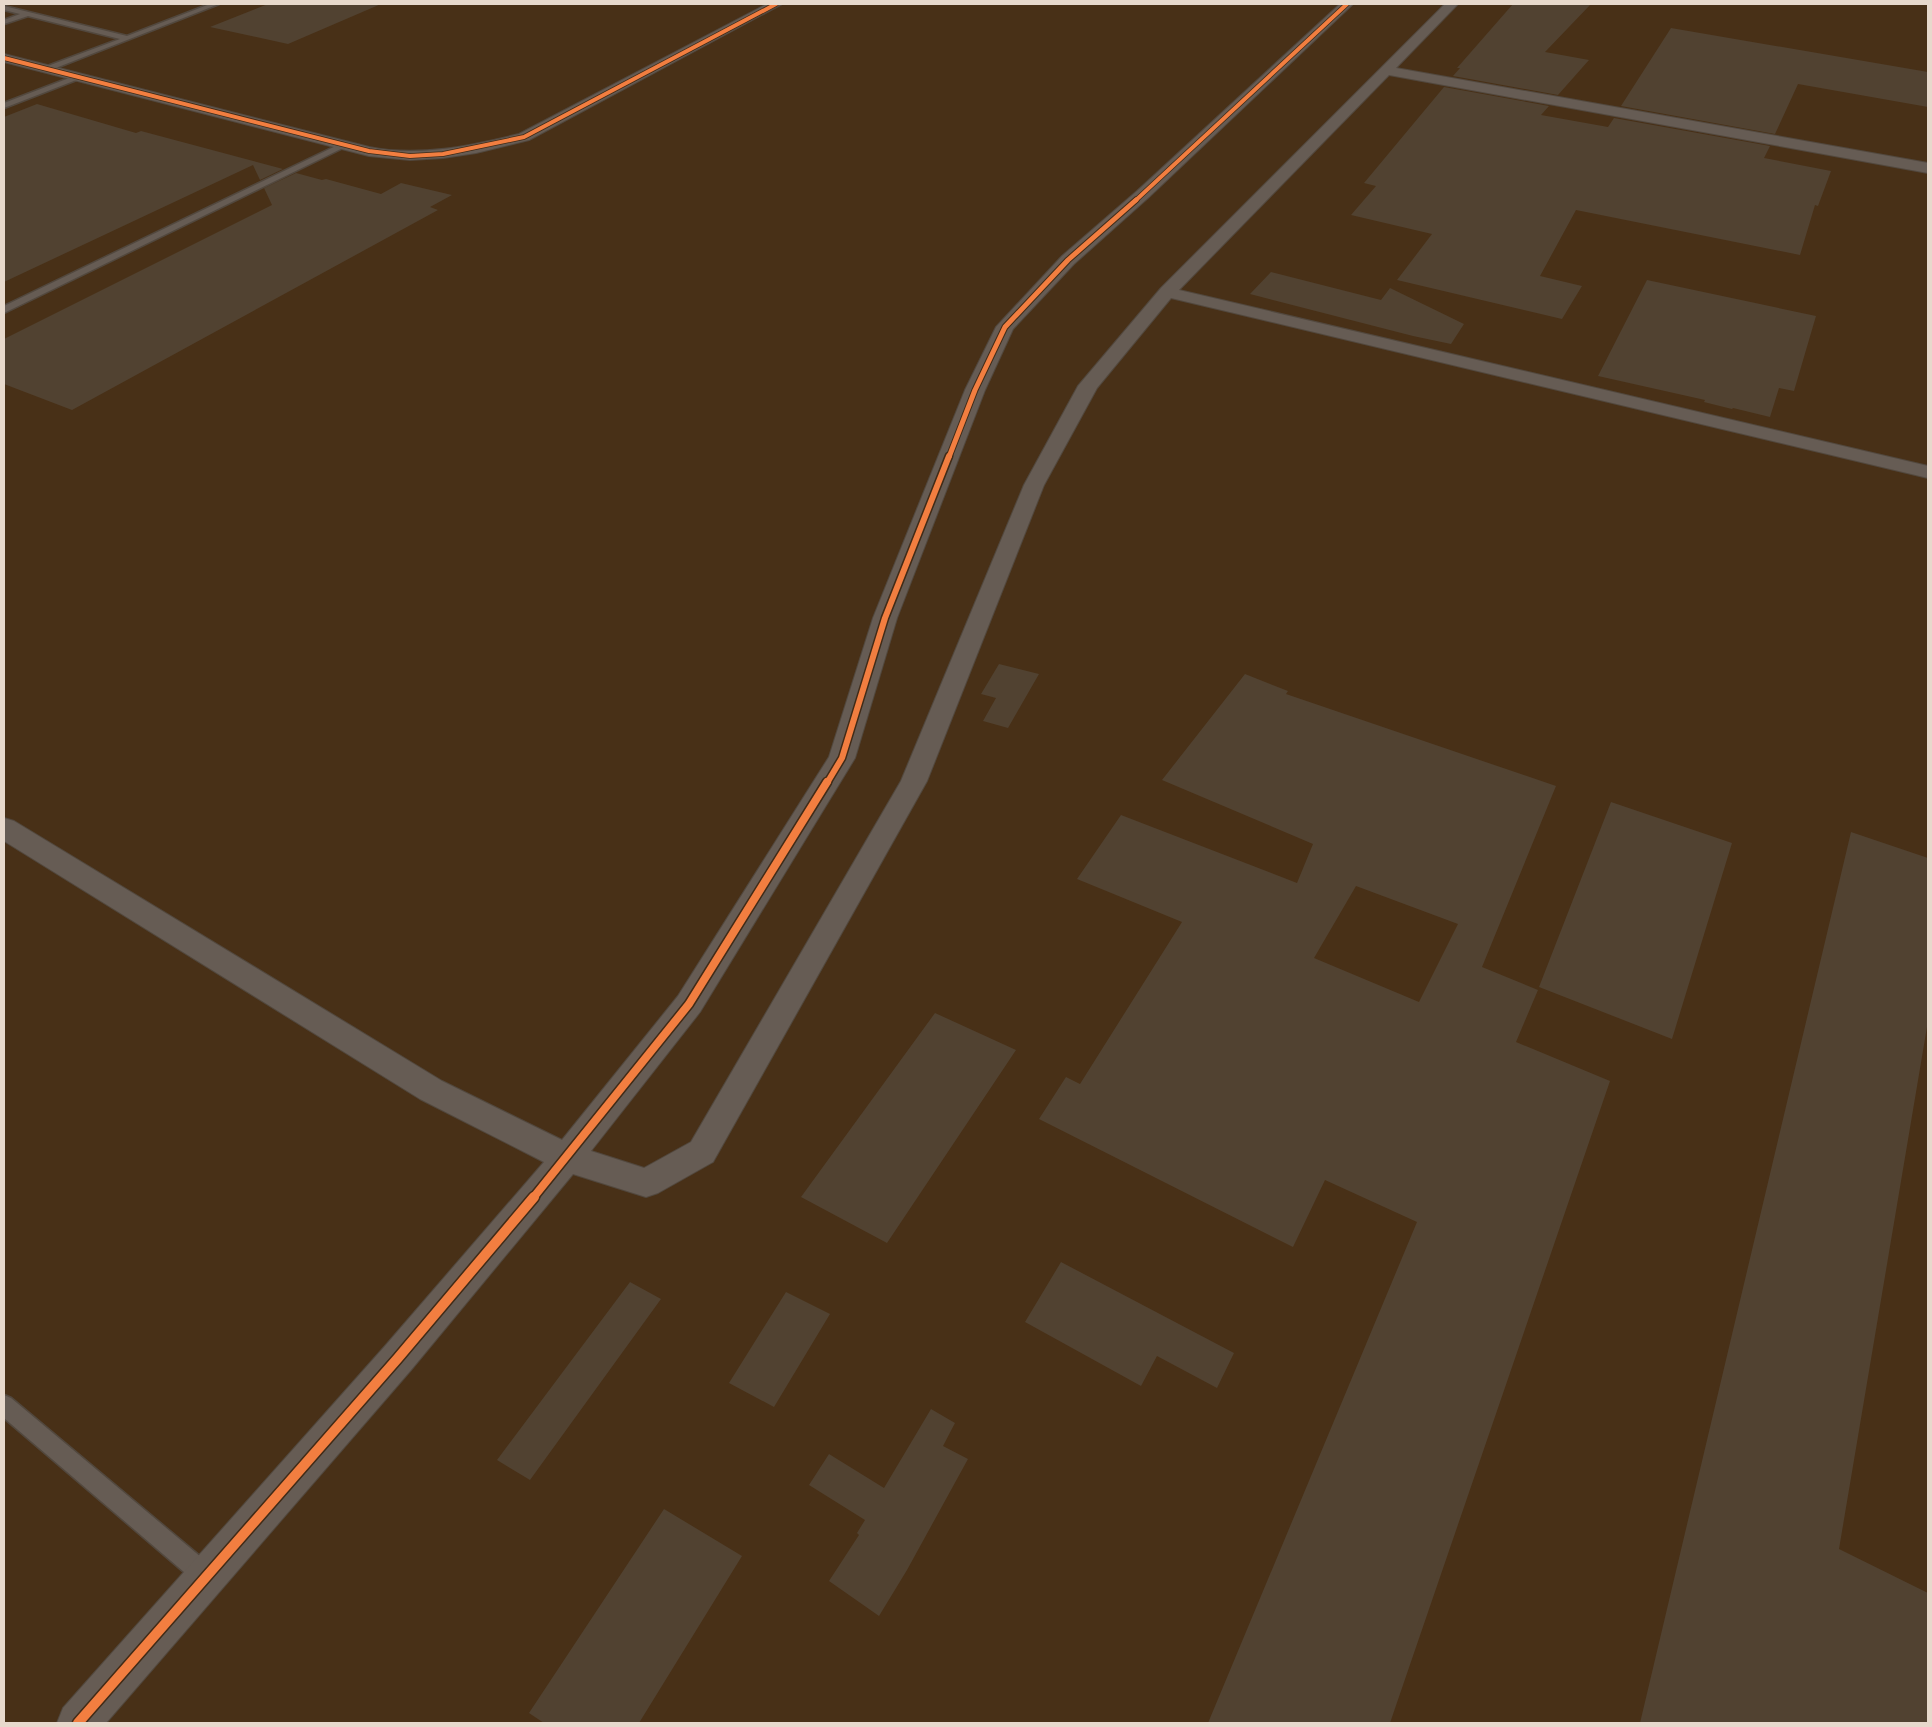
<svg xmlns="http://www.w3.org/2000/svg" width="1932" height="1727" font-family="'Exo 2',sans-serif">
<rect width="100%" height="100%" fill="#372c21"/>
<path fill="#483017" d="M4,4H1928V1723H4Z"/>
<path fill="#514231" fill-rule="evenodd" d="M268,4H381L288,44L210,27Z
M1513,4H1591L1545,52L1589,60L1558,95L1453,76L1460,68H1457Z
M1671,28L1928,72V107L1798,84L1775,134L1621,106Z
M1444,87L1549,106L1541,115L1608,127L1614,118L1770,146L1764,158L1831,171L1818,206L1815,205L1800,255L1576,210L1540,276L1582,286L1562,319L1397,280L1432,234L1351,215L1376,186L1364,183Z
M37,104L136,133L141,131L283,169L260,180L253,165L4,282V117Z
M296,173L322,180L326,179L381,194L401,183L452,195L430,207L438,210L72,410L4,384V339L272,205L264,188Z
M1271,272L1381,300L1390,288L1464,324L1451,344L1413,336L1250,294Z
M1647,280L1816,316L1794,391L1779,388L1770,417L1733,408L1732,409L1704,402L1705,400L1598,376Z
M999,664L1039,674L1008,728L983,721L996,698L981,694Z
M1245,674L1288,691L1286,694L1556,786L1482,967L1538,990L1516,1042L1610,1081L1390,1723H1208L1417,1222L1325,1180L1293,1247L1039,1119L1066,1077L1080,1084L1182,922L1077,879L1121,815L1297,883L1313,844L1162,780ZM1356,886L1458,924L1419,1002L1314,958Z
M1611,802L1732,843L1672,1039L1539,987Z
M1851,832L1928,858V1021L1839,1549L1928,1593V1723H1640Z
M935,1013L1016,1050L887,1243L801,1197Z
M1061,1262L1234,1353L1217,1388L1157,1356L1141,1386L1025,1322Z
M630,1282L661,1299L530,1480L497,1460Z
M786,1292L830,1314L774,1407L729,1383Z
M931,1409L955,1423L943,1446L968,1459L907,1570L879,1616L829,1581L859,1535L857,1533L865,1520L809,1485L829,1454L884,1488Z
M664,1509L742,1556L639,1723H544L529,1713Z"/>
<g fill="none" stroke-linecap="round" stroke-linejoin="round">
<defs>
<path id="lane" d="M210,4H219L48,71H45V67L120,39L28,16L4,24V20L20,14L4,10V6L127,36Z
M77,75L84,77L4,108V103Z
M342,143L349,145L4,313V306Z
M4,1395L11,1398L214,1568L217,1576L214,1584L206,1587L198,1584L4,1418Z"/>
<path id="street" d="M767,4H782L529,140L476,153L443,158L410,160L369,156L4,62V54L369,147C419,157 470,146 519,134Z
M1340,4H1353L1149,197L1074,264L1013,329L985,390L897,618L855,758L700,1012L591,1151L644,1168L691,1142L901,781L1024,485L1078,386L1161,288L1445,4H1458L1396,68L1928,163V173L1389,75L1179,290L1928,466V478L1171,298L1097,388L1044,485L927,781L713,1162L658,1193L646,1197L573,1174L411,1370L106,1723H57L63,1708L385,1346L544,1162L420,1099L4,841V818L14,821L442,1081L562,1140L678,996L829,757L873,618L965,390L996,327L1062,256L1137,191Z"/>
</defs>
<use href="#lane" stroke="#52483e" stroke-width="3"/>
<use href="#street" stroke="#52483e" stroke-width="2"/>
<use href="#lane" fill="#665c54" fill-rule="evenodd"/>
<use href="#street" fill="#665c54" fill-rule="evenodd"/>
<defs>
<path id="cycleway-far4" d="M4,58L369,151L410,156L443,154L524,137L776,4
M1135,201L1347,4"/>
<path id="cycleway-far3" d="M949,457L975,390L1005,327L1068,260L1136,200"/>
<path id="cycleway-far2" d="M827,783L842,758L885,618L949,456"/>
<path id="cycleway-far1" d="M533,1198L689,1004L827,782"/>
<path id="cycleway" d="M78,1723L398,1358L534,1197"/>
</defs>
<use href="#cycleway-far4" stroke="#412b17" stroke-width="5.5"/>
<use href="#cycleway-far3" stroke="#412b17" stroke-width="7"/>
<use href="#cycleway-far2" stroke="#412b17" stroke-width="9"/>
<use href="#cycleway-far1" stroke="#412b17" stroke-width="11"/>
<use href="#cycleway" stroke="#412b17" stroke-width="13"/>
<use href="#cycleway-far4" stroke="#f27e40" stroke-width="4"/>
<use href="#cycleway-far3" stroke="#f27e40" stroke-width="5"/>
<use href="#cycleway-far2" stroke="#f27e40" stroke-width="6"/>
<use href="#cycleway-far1" stroke="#f27e40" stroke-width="8"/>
<use href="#cycleway" stroke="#f27e40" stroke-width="10"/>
</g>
<rect width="1932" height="1727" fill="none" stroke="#e7d9cc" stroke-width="10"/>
</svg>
